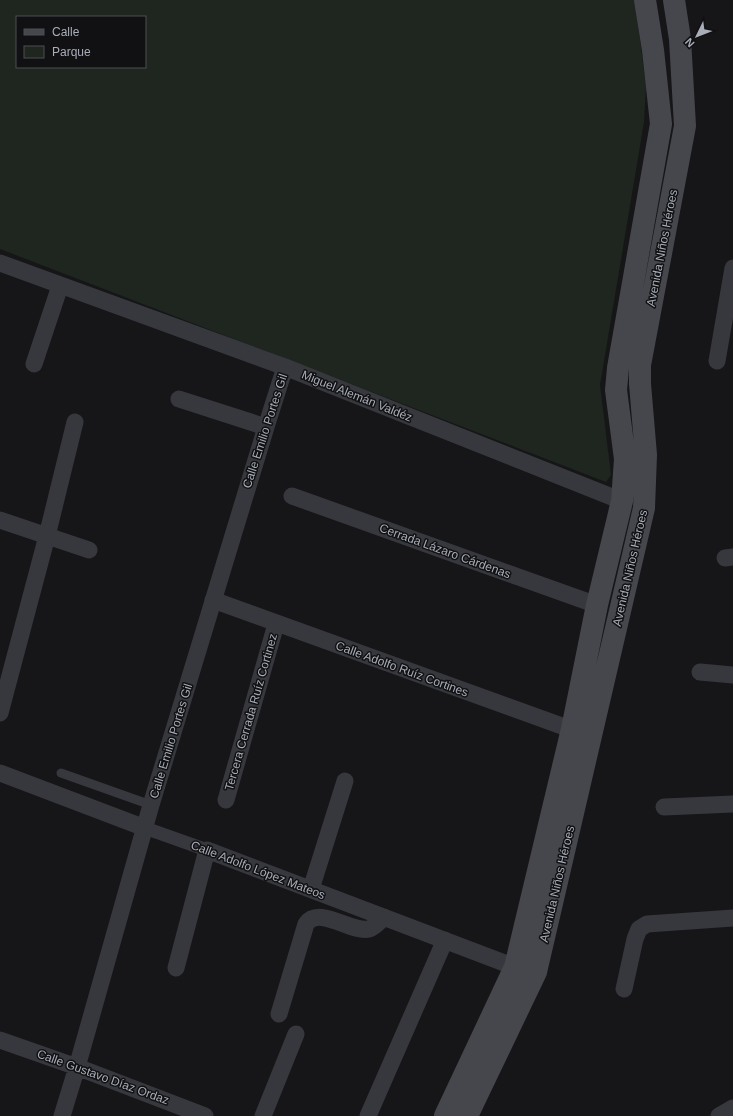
<svg xmlns="http://www.w3.org/2000/svg" width="733" height="1116" font-family="Helvetica,sans-serif">
<rect width="100%" height="100%" fill="#161618"/>
<path fill="#1e261f" fill-rule="evenodd" d="M0,0H635L646,87L644,122L600,385L611,475L606,482L0,249ZM17,17H145V67H17Z"/>
<g fill="none" stroke-linecap="round" stroke-linejoin="round">
<path stroke="#37383d" stroke-width="9" d="M61,773L151,805"/>
<path stroke="#37383d" stroke-width="13" d="M145,828L207,850"/>
<path stroke="#37383d" stroke-width="17" d="M0,263L285,367L622,501
M717,361L733,268
M34,364L60,286
M179,399L266,427
M292,496L597,605
M0,520L89,550
M725,558L733,557
M213,600L584,734
M700,672L733,675
M0,713L47,536L75,422
M0,773L145,828
M226,800L276,624
M664,807L733,804
M311,889L345,781
M176,968L207,850L515,967
M624,989L635,939L639,929L647,924L733,918
M279,1014L306,924C319,905 351,933 369,929C375,927 379,922 384,917
M0,1040L77,1067L205,1116
M62,1116L77,1067L151,805L266,427L285,367
M263,1116L296,1034
M368,1116L445,940
M719,1116L733,1108"/>
<path stroke="#45474d" stroke-width="22" d="M445,1116L515,967L572,729L597,605L622,501L625,459L616,390L618,368L661,124L653,50L645,0
M467,1116L536,972L644,508L646,455L640,384V365L685,126L680,39L674,0"/>
</g>
<g text-anchor="middle" stroke-width="3" stroke-linejoin="round" paint-order="stroke">
<g font-size="12" fill="#a8adb8" stroke="#111113">
<text transform="translate(662 248) rotate(-79)" y="4">Avenida Niños Héroes</text>
<text transform="translate(357 396) rotate(22)" y="4">Miguel Alemán Valdéz</text>
<text transform="translate(265 431) rotate(-72)" y="4">Calle Emilio Portes Gil</text>
<text transform="translate(445 551) rotate(20)" y="4">Cerrada Lázaro Cárdenas</text>
<text transform="translate(630 568) rotate(-77)" y="4">Avenida Niños Héroes</text>
<text transform="translate(402 669) rotate(20)" y="4">Calle Adolfo Ruíz Cortines</text>
<text transform="translate(251 712) rotate(-74)" y="4">Tercera Cerrada Ruíz Cortinez</text>
<text transform="translate(171 741) rotate(-73)" y="4">Calle Emilio Portes Gil</text>
<text transform="translate(258 870) rotate(21)" y="4">Calle Adolfo López Mateos</text>
<text transform="translate(557 884) rotate(-77)" y="4">Avenida Niños Héroes</text>
<text transform="translate(103 1077) rotate(20)" y="4">Calle Gustavo Díaz Ordaz</text>
</g>
</g>
<rect x="16" y="16" width="130" height="52" fill="#111113" stroke="#4d4f55"/>
<rect x="24" y="29" width="20" height="6" fill="#45474d" stroke="#4d4f55"/>
<text x="52" y="36" font-size="12" fill="#a8adb8">Calle</text>
<rect x="24" y="46" width="20" height="12" fill="#1e261f" stroke="#4d4f55"/>
<text x="52" y="56" font-size="12" fill="#a8adb8">Parque</text>
<g transform="translate(697 36) rotate(227)" stroke="#111113" stroke-width="3" paint-order="stroke">
<path d="M0-3L7 15L0 10L-7 15Z" fill="#a8adb8"/>
<text y="-6" font-size="11" font-weight="bold" text-anchor="middle" fill="#a8adb8">N</text>
</g>
</svg>
